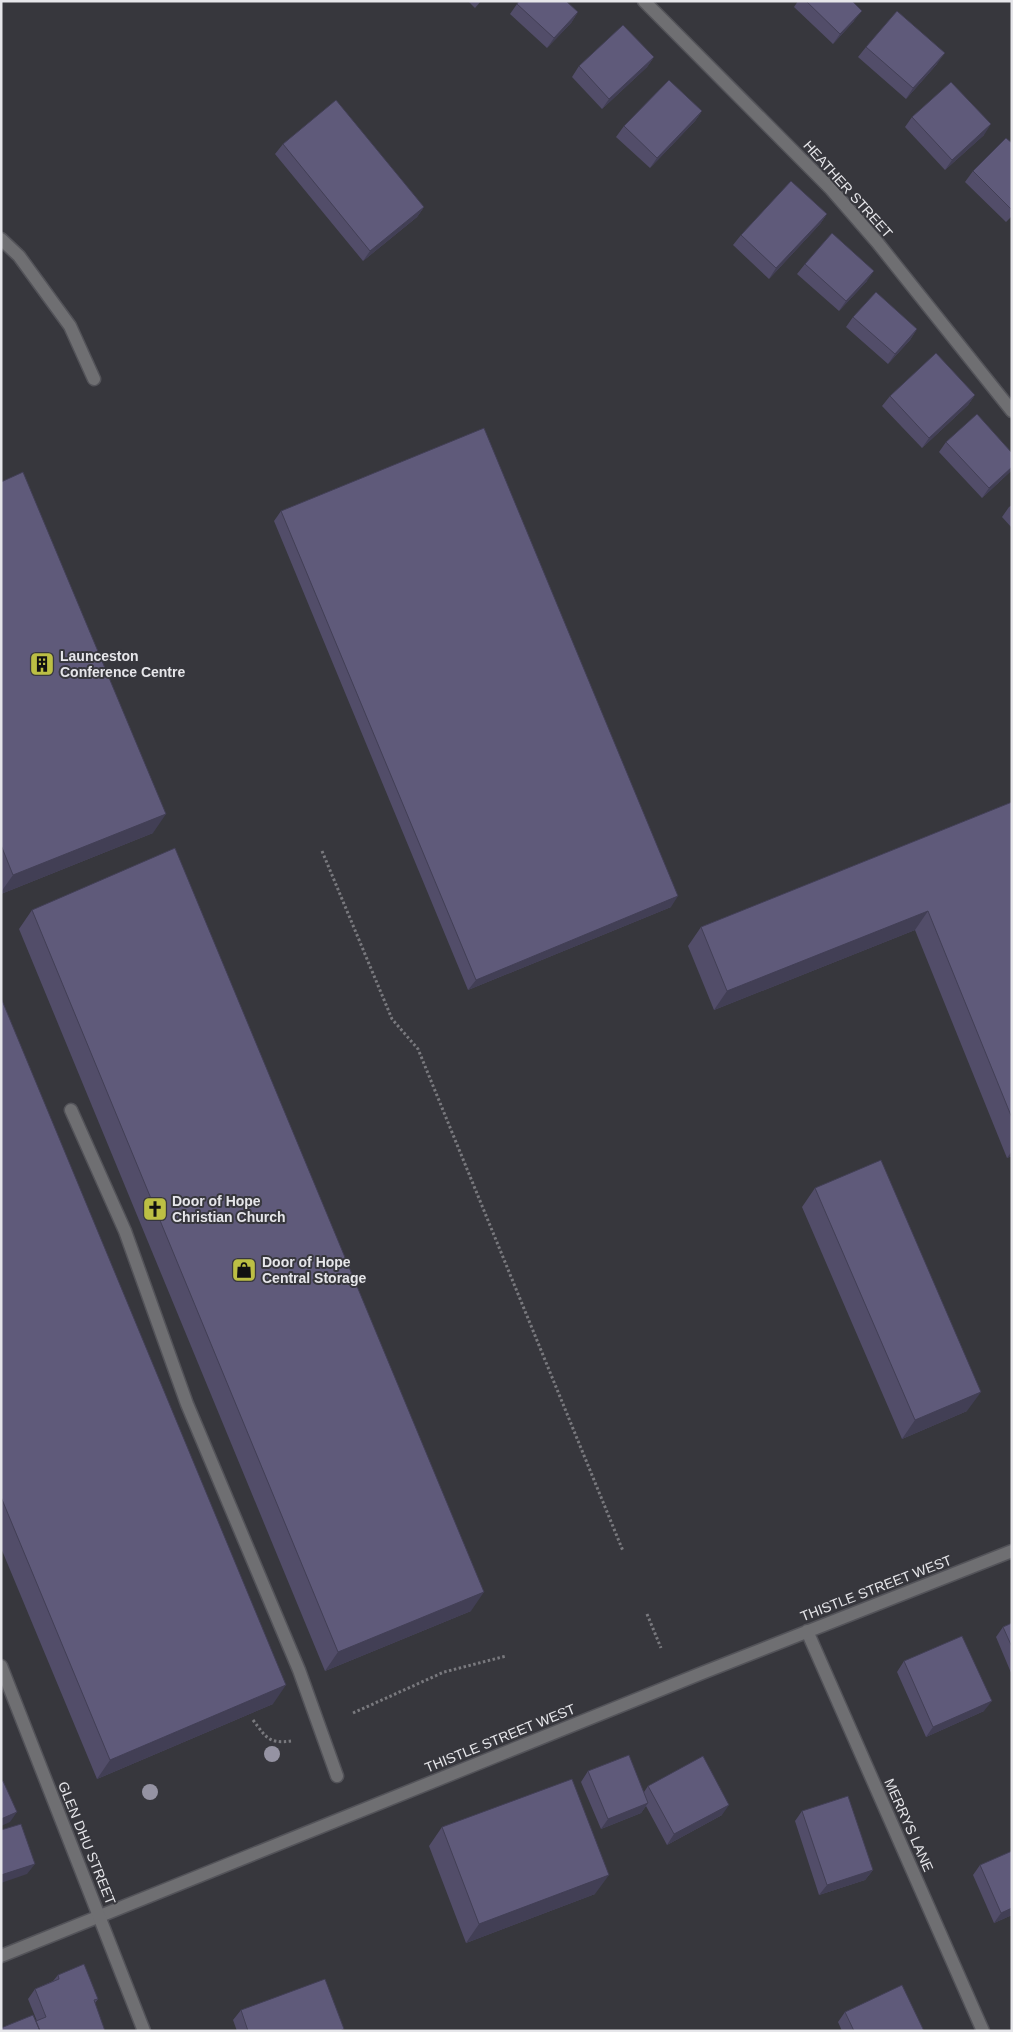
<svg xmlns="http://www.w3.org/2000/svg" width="1013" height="2032" font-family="Helvetica,sans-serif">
<rect width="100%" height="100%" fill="#37373d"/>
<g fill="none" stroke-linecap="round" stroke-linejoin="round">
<defs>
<path id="service" d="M1,239L19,256L70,326L94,379
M71,1110L125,1231L187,1404L299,1670L337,1776"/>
<path id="minor" d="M644,1L831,189L877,242L1012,411
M807,1631L983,2031
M1,1956L702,1673L1012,1551"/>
<path id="tertiary" d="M1,1666L144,2031"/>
</defs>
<use href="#service" stroke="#535359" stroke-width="15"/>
<use href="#minor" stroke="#535359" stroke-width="15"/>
<use href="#tertiary" stroke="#535359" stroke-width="15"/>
<path stroke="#79797e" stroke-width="3" stroke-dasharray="2.5 2.5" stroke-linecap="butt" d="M322,851L392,1019L418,1049L623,1551
M647,1614L661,1648
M353,1713L444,1672L506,1656
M253,1720C266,1737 268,1744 291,1741"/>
<use href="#service" stroke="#6f6f72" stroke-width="12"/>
<use href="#minor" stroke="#6f6f72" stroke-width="12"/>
<use href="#tertiary" stroke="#6f6f72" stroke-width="12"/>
</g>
<g fill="#9593a3">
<circle cx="272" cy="1754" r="8"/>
<circle cx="150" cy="1792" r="8"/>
</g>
<path fill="#524d69" d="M468,1H481L475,8Z
M798,1H852L854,21L833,44L794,7Z
M517,4L578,12L571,23L547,48L510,14Z
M866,47L937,64L906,99L858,57Z
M654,57L647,67L602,109L572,77L579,66Z
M702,111L695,121L650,168L616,137L624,126Z
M912,117L984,135L945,170L905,127Z
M1012,143V216L1006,222L965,182L973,171Z
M283,144L424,207L417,217L363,261L275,154Z
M827,214L820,224L769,279L733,245L741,235Z
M805,264L867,281L839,311L797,274Z
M853,317L917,329L910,340L888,364L846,327Z
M975,395L968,405L922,448L882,406L890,396Z
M946,442L1012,453V470L982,498L939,452Z
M1,482L153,833L1,894Z
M1012,505V528L1002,517L1009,507Z
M281,511L671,907L468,990L274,521Z
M1012,802V1156L1007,1158L915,930L714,1010L688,946L701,927Z
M32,910L471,1611L325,1671L19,929Z
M1,998L273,1704L97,1779L1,1548Z
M815,1188L967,1411L902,1439L802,1207Z
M1012,1623V1675L996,1637L1003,1627Z
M904,1661L984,1711L926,1737L897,1672Z
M588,1771L644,1792L648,1786L722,1815L667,1845L646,1806L641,1813L601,1829L581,1782Z
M802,1811L873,1870L865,1880L819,1895L795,1821Z
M442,1827L595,1894L466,1943L429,1846Z
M980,1865L1012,1915L994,1923L973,1875Z
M58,1975L98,1999L95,2003L36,2021H37L28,1999L35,1989L53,1981Z
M241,2010L343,2031H237L233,2020Z
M845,2012L924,2031H842L838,2022Z"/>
<path fill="#423f55" d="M862,11L854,21L833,44L840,34Z
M578,12L571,23L547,48L554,38Z
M945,53L937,64L906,99L913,88Z
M654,57L647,67L602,109L609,99Z
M702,111L695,121L650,168L657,158Z
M991,124L984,135L945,170L952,160Z
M424,207L417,217L363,261L370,251Z
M827,214L820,224L769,279L776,268Z
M874,271L867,281L839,311L846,301Z
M917,329L910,340L888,364L895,354Z
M975,395L968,405L922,448L929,438Z
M1012,467V470L982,498L989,488Z
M166,814L153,833L1,894V892L13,875Z
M678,896L671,907L468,990L476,980Z
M928,911L915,930L714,1010L727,991Z
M1012,1151V1156L1007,1158Z
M981,1392L967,1411L902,1439L915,1420Z
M484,1592L471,1611L325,1671L338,1652Z
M286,1685L273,1704L97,1779L110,1760Z
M992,1701L984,1711L926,1737L933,1727Z
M648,1803L641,1813L601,1829L608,1819Z
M729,1805L722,1815L667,1845L674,1834Z
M17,1812L10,1822L1,1826V1819Z
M35,1864L27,1874L1,1883V1875Z
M873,1870L865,1880L819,1895L827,1885Z
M609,1875L595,1894L466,1943L479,1924Z
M1012,1908V1915L994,1923L1001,1913Z"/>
<path fill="#5f5a7a" stroke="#423f55" d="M519,1H566L578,12L554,38L517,4Z
M806,1H852L862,11L840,34Z
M897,11L945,53L913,88L866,47Z
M623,25L654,57L609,99L579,66Z
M669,80L702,111L657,158L624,126Z
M951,82L991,124L952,160L912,117Z
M336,100L424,207L370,251L283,144Z
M1006,138L1012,143V210L973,171Z
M791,181L827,214L776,268L741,235Z
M832,233L874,271L846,301L805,264Z
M876,292L917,329L895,354L853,317Z
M936,353L975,395L929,438L890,396Z
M977,414L1012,453V467L989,488L946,442Z
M484,428L678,896L476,980L281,511Z
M23,472L166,814L13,875L1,845V482Z
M1012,802V1118L928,911L727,991L701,927Z
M175,848L484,1592L338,1652L32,910Z
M1,998L286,1685L110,1760L1,1497Z
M881,1160L981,1392L915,1420L815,1188Z
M1012,1623V1647L1003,1627Z
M962,1636L992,1701L933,1727L904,1661Z
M629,1755L648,1803L608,1819L588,1771Z
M703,1756L729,1805L674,1834L648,1786Z
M572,1779L609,1875L479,1924L442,1827Z
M3,1781L17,1812L1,1819V1782Z
M848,1796L873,1870L827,1885L802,1811Z
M21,1824L35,1864L1,1875V1830Z
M1012,1851V1908L1001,1913L980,1865Z
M84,1964L98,1999L94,2000L105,2031H40L36,2021L46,2017L35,1989L59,1979L58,1975Z
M325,1979L344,2029L340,2031H248L241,2010Z
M902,1985L924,2031H854L845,2012Z
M33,2015L40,2031H1V2028Z"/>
<defs>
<symbol id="building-square" viewBox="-11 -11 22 22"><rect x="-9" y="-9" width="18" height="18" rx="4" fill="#bcbf44" stroke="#37373d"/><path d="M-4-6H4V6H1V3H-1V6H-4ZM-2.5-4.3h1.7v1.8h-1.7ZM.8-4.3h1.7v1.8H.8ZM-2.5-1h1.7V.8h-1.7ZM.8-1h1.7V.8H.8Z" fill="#111"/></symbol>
<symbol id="church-square" viewBox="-11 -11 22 22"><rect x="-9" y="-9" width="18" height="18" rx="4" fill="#bcbf44" stroke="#37373d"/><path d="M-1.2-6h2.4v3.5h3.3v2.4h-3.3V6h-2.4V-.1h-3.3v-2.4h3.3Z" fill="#111"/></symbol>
<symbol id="shop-square" viewBox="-11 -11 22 22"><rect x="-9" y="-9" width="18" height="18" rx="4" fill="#bcbf44" stroke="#37373d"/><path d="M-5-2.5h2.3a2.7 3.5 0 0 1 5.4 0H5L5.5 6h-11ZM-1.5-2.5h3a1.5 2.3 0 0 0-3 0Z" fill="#111"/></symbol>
</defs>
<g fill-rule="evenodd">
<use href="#building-square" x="28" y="650" width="28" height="28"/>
<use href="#church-square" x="141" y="1195" width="28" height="28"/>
<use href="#shop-square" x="230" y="1256" width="28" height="28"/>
</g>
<g text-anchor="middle" stroke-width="4" stroke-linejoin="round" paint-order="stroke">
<g font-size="14" fill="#e6e6ea" stroke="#37373d">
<text transform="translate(848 189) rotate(48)" y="5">HEATHER STREET</text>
<text transform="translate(876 1588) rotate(-21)" y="5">THISTLE STREET WEST</text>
<text transform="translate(500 1738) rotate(-22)" y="5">THISTLE STREET WEST</text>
<text transform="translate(909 1825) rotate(66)" y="5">MERRYS LANE</text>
<text transform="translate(87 1843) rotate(68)" y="5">GLEN DHU STREET</text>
</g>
<g font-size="14" font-weight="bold" fill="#e6e6ea" stroke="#37373d" text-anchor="start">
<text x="60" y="661">Launceston<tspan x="60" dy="16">Conference Centre</tspan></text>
<text x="172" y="1206">Door of Hope<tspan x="172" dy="16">Christian Church</tspan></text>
<text x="262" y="1267">Door of Hope<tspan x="262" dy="16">Central Storage</tspan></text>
</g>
</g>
<rect width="1013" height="2032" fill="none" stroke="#e6e6ea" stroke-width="5"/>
</svg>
